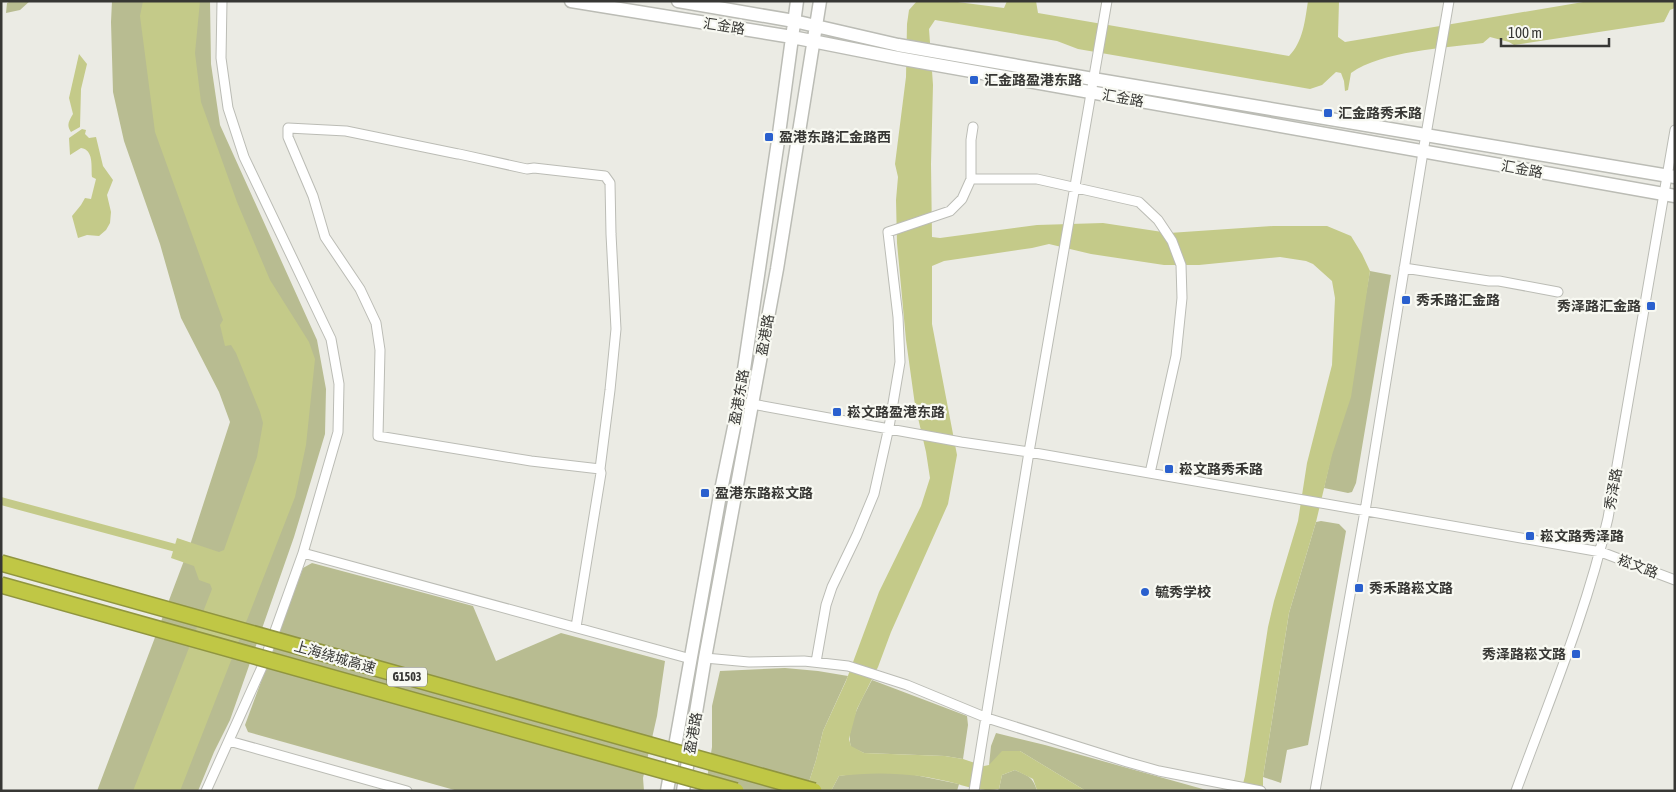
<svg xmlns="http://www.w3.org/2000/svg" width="1676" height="792" font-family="'Asap Condensed','Noto Sans SC',sans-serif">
<rect width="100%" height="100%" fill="#ebebe4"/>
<path fill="#b8bc91" d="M11,1H30L20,10L6,13L7,3Z
M112,1H210L211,64L220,125L317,340L326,389L325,434L294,537L230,720L214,752L198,791H97L191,542L230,422L219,392L181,318L160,244L124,141L113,92L111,22Z
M1370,271L1391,275L1356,483L1352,492L1348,493L1324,488L1362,316Z
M1321,521L1339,524L1346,531L1308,745L1287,750L1281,783L1263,777L1289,613L1316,522Z
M312,563L473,606L496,661L561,633L665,661L657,716L643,778L644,791H458L248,732L245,725L303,568Z
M785,668L818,671L848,676L823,731L816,760L806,791H705L712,747V706L720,671Z
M872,680L967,716L968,725L963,759L945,756L864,753L851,747C845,727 863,697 872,680Z
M996,733L1045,745L1210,791H1086L1020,751L989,765L991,746Z
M1015,770C1028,776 1032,776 1037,790L1041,791H996L999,789L1002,775Z
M859,773H905L959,784L957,791H831L839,776Z"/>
<path fill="#c4ca89" d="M143,1H200L195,53L201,102L237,202L270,280L309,342L315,359L306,445L295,497L180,791H133L212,589L210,584L199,580L194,566L171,558L177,538L219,552L224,550L257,457L263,423L260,412L236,353L231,345L225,346L220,325L223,320L155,132L140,16Z
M917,1H950L1004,8L1007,1H1036L1038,13L1289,56C1303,42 1305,21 1308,1H1339L1338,37L1345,42L1589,1H1675V8L1670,10L1664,22L1514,45L1509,42L1490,37L1483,43C1444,48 1382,51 1351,73L1348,90L1345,91L1344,81L1341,73L1336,72L1322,85L1310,89L1078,49L1057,41L935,20L929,29L933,85L931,164L932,237L940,238L1037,225L1103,223L1169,233L1273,226H1327L1351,236L1362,254L1370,271L1351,397L1332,455L1316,522L1289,613L1263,777V791H1241L1245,776L1268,627L1274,601L1298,521L1307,463L1332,365L1335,298L1332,281L1313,264L1306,261L1280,257L1199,265H1164L1091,254L1049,244L1032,248L944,261L932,266V324L957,455L948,504L891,632L878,667L857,709L849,739L851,746L864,753L945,756L963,759L984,766L989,765L1002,751H1020L1086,791L1037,790L1033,779L1015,770L1002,775L999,789C987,792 970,788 958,784C919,773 879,771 839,776L831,791H806L816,760L823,731L846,681L879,592L921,506L930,478L926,452L915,405L906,340L897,243L896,200L898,177L895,164L906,77L907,24L909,10Z
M79,54L87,64L81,89L80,127L71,132C66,125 69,121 73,114L69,98Z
M82,129L86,130L85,134L89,138L96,137L103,166L113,180L107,195L111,212L110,223L106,230L99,236L87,235L78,238L72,216L81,205L85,198L91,199L96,179L92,177C91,166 94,150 81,148L70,155L69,138Z"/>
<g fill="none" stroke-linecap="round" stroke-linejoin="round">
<path stroke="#c4ca89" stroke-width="8" d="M1,501L183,550"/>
<defs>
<path id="minor" d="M458,154L346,131L288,128V137L313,196L325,237L360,289L376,323L380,350L378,436L531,461L600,469
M459,154L527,169L534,168L605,176L610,183L611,234L616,329L610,390L600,469L601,473L576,627
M971,179H1037L1139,202L1158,220L1172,241L1181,265L1182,298L1176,356L1150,473
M1404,268L1489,281H1499L1558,292
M739,403L752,404L961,442L1029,452L1601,552L1675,580
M303,553L691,659
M705,658L749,662L804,661L848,666L907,685L987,718L1127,762L1159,771L1261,791
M816,662L826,605L832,587L857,535L874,494L889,427L900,362L898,317L888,232L950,211L962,199L971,179V140L973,127
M229,741L407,791
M206,791L262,667L303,553L338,432L339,384L331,339L244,157L228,108L221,58L222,1
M974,791L1029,452L1107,1
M1315,791L1365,511L1423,152L1449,1
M1516,791C1549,701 1587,611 1608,518L1675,130"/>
<path id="secondary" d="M571,1L792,37L898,58L1675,196
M678,1L794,21L898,45L1093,79L1675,177
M667,791L720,495L739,403L778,141L797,1
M683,791L705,658L777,269L820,1"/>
</defs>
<use href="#minor" stroke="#bbbcb5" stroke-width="11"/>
<use href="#secondary" stroke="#bbbcb5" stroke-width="15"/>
<use href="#minor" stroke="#fff" stroke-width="9"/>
<use href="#secondary" stroke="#fff" stroke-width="12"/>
<defs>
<path id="motorway-bridge" d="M1,563L814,791
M1,585L736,791"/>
</defs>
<use href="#motorway-bridge" stroke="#90953f" stroke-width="18" stroke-linecap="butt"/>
<use href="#motorway-bridge" stroke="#c0c745" stroke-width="15"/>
</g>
<g fill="#2a60ce" stroke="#f8f9f2" stroke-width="2">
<rect x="969" y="75" width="10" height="10" rx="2.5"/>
<rect x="1323" y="108" width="10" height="10" rx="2.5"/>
<rect x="764" y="132" width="10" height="10" rx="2.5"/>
<rect x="1401" y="295" width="10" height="10" rx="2.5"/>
<rect x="1646" y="301" width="10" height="10" rx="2.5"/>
<rect x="832" y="407" width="10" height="10" rx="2.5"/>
<rect x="1164" y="464" width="10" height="10" rx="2.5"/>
<rect x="700" y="488" width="10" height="10" rx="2.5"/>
<rect x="1525" y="531" width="10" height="10" rx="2.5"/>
<rect x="1354" y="583" width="10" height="10" rx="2.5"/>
<circle cx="1145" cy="592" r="5"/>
<rect x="1571" y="649" width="10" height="10" rx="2.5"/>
</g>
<g text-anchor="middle" stroke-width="4.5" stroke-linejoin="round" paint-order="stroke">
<rect fill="#f8f9f2" stroke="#71716d" stroke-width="1" x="387" y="667.5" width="40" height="19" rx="4"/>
<g font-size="12" font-weight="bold" fill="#373734">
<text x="407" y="681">G1503</text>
</g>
<g font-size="14" fill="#373734" stroke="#f8f9f2">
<text transform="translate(724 26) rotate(9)" y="5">汇金路</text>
<text transform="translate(1123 98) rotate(10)" y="5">汇金路</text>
<text transform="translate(1522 169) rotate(10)" y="5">汇金路</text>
<text transform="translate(765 335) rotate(-80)" y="5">盈港路</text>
<text transform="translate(739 397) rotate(-80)" y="5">盈港东路</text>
<text transform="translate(1613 489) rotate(-80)" y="5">秀泽路</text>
<text transform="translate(1638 566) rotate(21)" y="5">崧文路</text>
<text transform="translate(335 657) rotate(16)" y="5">上海绕城高速</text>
<text transform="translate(693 733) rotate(-80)" y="5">盈港路</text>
</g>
<g font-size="14" font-weight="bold" fill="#373734" stroke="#f8f9f2" text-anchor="start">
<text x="984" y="85">汇金路盈港东路</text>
<text x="1338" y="118">汇金路秀禾路</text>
<text x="779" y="142">盈港东路汇金路西</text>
<text x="1416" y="305">秀禾路汇金路</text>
<text x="1641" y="311" text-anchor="end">秀泽路汇金路</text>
<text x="847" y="417">崧文路盈港东路</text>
<text x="1179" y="474">崧文路秀禾路</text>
<text x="715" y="498">盈港东路崧文路</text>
<text x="1540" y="541">崧文路秀泽路</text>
<text x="1369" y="593">秀禾路崧文路</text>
<text x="1155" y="597">毓秀学校</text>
<text x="1566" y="659" text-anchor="end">秀泽路崧文路</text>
</g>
</g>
<rect width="1676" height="792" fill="none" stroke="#373734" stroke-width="5"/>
<path d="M1501 38v8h108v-8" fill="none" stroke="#373734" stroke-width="2.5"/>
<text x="1508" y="38" font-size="15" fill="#373734" stroke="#f8f9f2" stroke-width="4" paint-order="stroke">100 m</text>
</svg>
